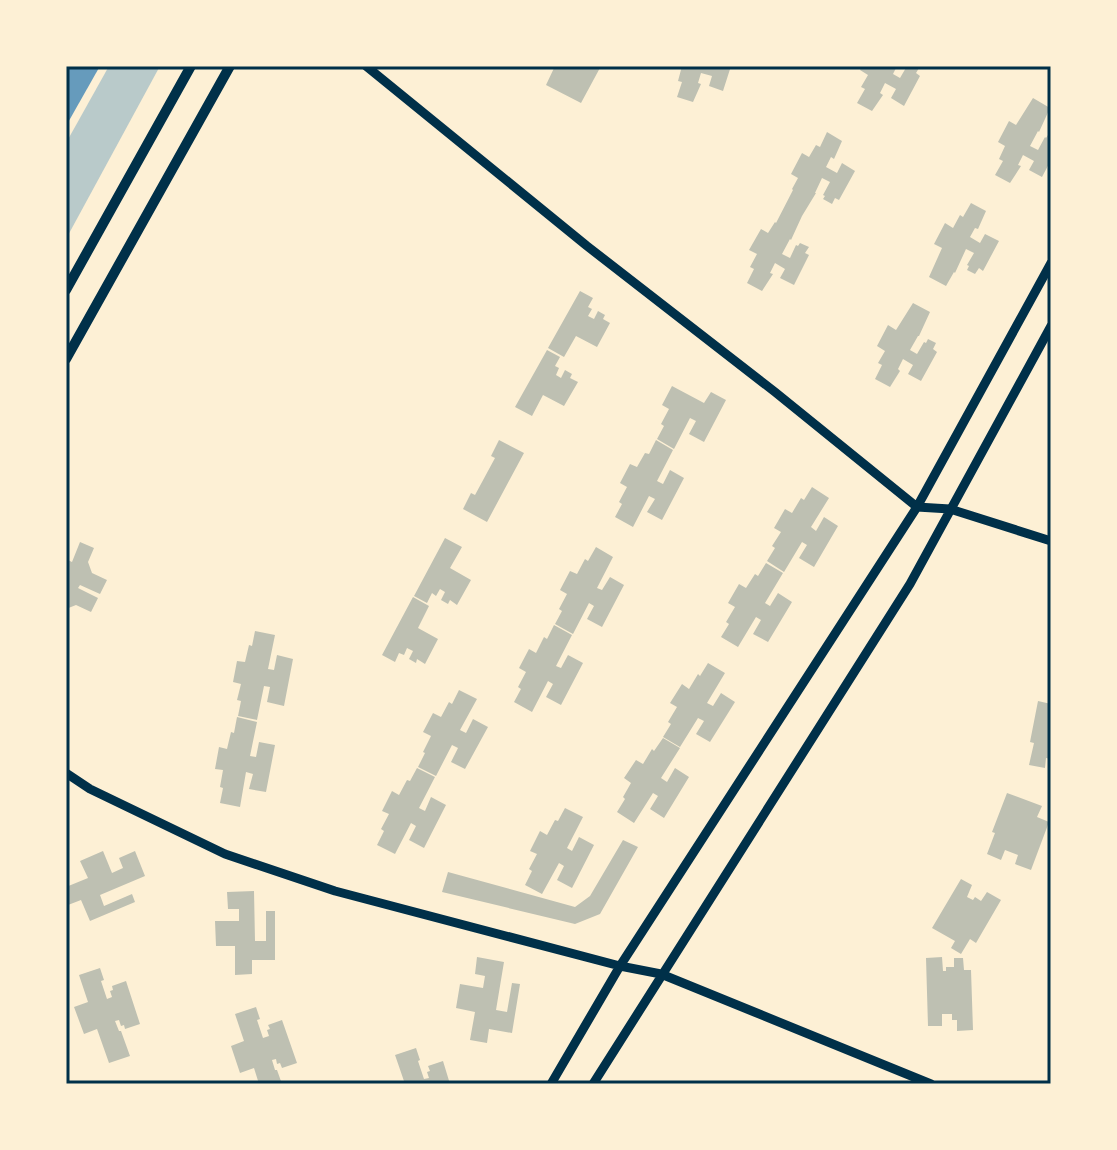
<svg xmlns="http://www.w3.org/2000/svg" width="1117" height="1150" font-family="'Libre Baskerville',serif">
<rect width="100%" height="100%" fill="#fdf0d5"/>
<path fill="#b9caca" d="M109,66H160L66,239V143Z"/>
<path fill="#669bbc" d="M66,66H100L66,126Z"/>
<path fill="#bec0b2" d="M555,66H601L581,103L546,85Z
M682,66H731L723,91L709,86L712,76L701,73L698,83L701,84L693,102L677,97L682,82L678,81Z
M862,66H897L893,74L900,78L907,66H916L919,68L916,73L920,76L904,106L891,98L896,89L885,83L880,93L883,95L872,111L857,103L865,89L861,87L868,75L860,70Z
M1033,98L1050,108L1039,132L1038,131L1030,146L1038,150L1045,137L1046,138L1048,135L1051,136V160L1042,177L1029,170L1034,161L1023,155L1018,165L1021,166L1010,183L995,175L1003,161L999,159L1005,146L998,142L1009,121L1016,125Z
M827,132L842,141L834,159L831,157L826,167L837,173L842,163L855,171L839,200L835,198L832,204L823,199L825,196L823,195L830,182L822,178L815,193H816L802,216L791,240L790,239L782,254L790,258L796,245L798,246L800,243L809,247L805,253L809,255L794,285L780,278L785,269L775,263L770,273L773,274L762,291L747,283L754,269L750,267L757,254L749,250L761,229L768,233L775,222L776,223L793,190L792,189L798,178L791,174L802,153L809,157L816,145L820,147Z
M971,203L986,211L978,229L975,228L970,237L980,243L985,234L999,241L983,271L979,268L975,274L967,270L969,266L967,265L974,253L966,249L955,273L954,272L946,286L929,277L942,248L934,244L945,223L953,228L960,215L963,217Z
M580,291L593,298L588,307L592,309L588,316L594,319L598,311L605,315L603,319L610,323L597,347L576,336L564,357L548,348Z
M913,303L930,312L919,336H918L910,350L917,354L924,342L926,343L928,339L936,343L933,349L937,352L921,381L908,374L913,365L903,359L898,369L900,371L890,387L875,379L882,365L878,363L885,351L877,346L888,325L896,330Z
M547,350L560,357L555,366L559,368L556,375L561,378L565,370L572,374L570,378L578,382L564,406L543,395L532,416L515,407Z
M672,386L704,403L711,392L726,400L704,442L689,434L696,421L690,418L674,449L657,439L664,426L661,424L669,409L662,405Z
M499,440L524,453L487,522L463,509L471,493L475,495L495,458L491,456Z
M656,440L673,450L657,481L663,484L670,470L684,478L662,520L647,512L655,499L649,496L633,527L615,517L622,504L619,502L627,487L620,483L630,464L637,467L645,453L649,454Z
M812,487L829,498L811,527L816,531L824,517L838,526L814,567L799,558L807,545L802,542L784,572L767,561L775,548L772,546L781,532L774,528L785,509L792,513L801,498L804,500Z
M445,538L462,547L450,568L471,580L457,605L450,600L448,604L441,600L445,592L440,589L436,596L432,593L427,603L414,596Z
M80,542L94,548L88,562L92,573L107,580L100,594L80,585L78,588L98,598L91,612L76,605L66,609V559L72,562Z
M596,547L613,557L597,588L602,590L610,577L624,585L602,627L587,619L594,606L589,603L573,634L555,624L562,611L559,609L567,594L560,590L570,571L577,574L585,559L588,561Z
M766,563L783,573L765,603L770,606L778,593L792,602L768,642L753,634L761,620L756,617L738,647L721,637L729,624L726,622L735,607L728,603L739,584L746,588L755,574L758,576Z
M413,597L429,606L418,628L438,639L425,664L417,659L416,663L409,659L413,651L407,648L404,655L399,653L395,662L382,655Z
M554,625L572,635L556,666L561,668L568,655L583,663L561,705L546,697L553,684L548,681L532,712L514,702L521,689L518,687L526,672L519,668L529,649L536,653L544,637L547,639Z
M255,631L275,635L268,669L274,670L277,655L293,659L284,706L267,702L270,687L264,686L257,720L238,716L241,701L237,700L241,684L233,682L237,661L245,662L249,645L252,646Z
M708,663L725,673L707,703L713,706L721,693L735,702L710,742L696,734L704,721L698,718L680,747L663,737L671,724L668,722L677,707L670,703L682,684L689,689L698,674L700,676Z
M459,690L477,699L460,730L466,733L473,719L488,727L465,769L451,762L458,748L452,745L436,776L418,767L425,753L423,752L431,736L423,732L433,713L441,717L449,702L452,704Z
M1038,701L1051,704V759L1046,758L1045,768L1029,765L1034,743L1030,742Z
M237,717L257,722L250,756L256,757L259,742L275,745L266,792L249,789L253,774L246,772L240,807L220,803L223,788L220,787L223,770L215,769L219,747L227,749L231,732L234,733Z
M663,738L680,748L661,778L667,782L675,768L689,777L664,818L650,809L658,796L653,793L634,823L617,812L625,799L623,797L631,783L624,778L636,760L643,764L652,749L654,751Z
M417,768L435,777L419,808L425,811L431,797L446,805L424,848L409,840L416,826L411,823L395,854L377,845L384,831L381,829L389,814L382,811L392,791L399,795L407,780L410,781Z
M1007,793L1042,806L1037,817L1049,822L1031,870L1015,864L1018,855L1005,850L1001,860L987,854L995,833L992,832Z
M565,808L583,817L567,848L572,851L579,837L594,845L572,888L557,880L564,866L559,863L542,894L525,885L532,871L529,869L537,854L530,851L540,831L547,835L555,820L558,821Z
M623,840L638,847L600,914L575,924L442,892L448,872L575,907L590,896Z
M103,851L112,873L123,868L119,858L135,851L145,876L100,895L104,906L132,894L135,902L90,921L81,900L68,905L66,887L88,878L80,861Z
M961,879L972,885L967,897L973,900L975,897L981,901L987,892L1001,900L976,943L970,939L961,954L951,948L955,941L932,928Z
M254,891L255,941H266V911H275V960H252V974L235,975V946H216L215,921H239V909H228L227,892Z
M477,957L504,962L496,1010L507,1012L512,983L520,984L512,1033L489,1029L487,1043L470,1040L475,1012L456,1008L460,984L483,988L485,976L475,974Z
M942,957L943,971H946V967H954V958H963L964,970H971L973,1030L957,1031V1020H952V1014H942V1026H928L926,958Z
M100,968L104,980L101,981L107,999L112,997L110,991L113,990L112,986L126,981L140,1024L125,1029L124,1025L121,1026L119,1020L115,1021L119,1031H121L130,1056L109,1063L97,1029L84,1034L74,1007L88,1002L79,975Z
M256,1007L260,1019L257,1020L263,1038L269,1036L267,1030L270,1029L268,1025L282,1020L297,1063L282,1068L280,1063L277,1064L276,1059L272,1060L275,1070H277L282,1084H259L254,1068L240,1073L231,1046L244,1041L235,1014Z
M416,1048L420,1060L418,1061L424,1079L429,1078L427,1072L430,1071L428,1066L443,1061L450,1084H405L395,1055Z"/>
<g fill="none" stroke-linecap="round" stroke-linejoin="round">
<path stroke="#003049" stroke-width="9" d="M366,66L587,246L775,392L917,507L950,509L1051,541
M66,773L90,789L225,854L335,891L620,966L661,974L931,1084
M551,1084L620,966L917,507L1051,263
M593,1084L910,584L1051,326"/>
<path stroke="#003049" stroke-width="10" d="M66,290L191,66
M66,359L230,66"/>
</g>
<rect width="1117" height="1150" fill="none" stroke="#fdf0d5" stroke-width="136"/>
<rect x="68" y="68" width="981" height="1014" fill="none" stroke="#003049" stroke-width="3"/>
</svg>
